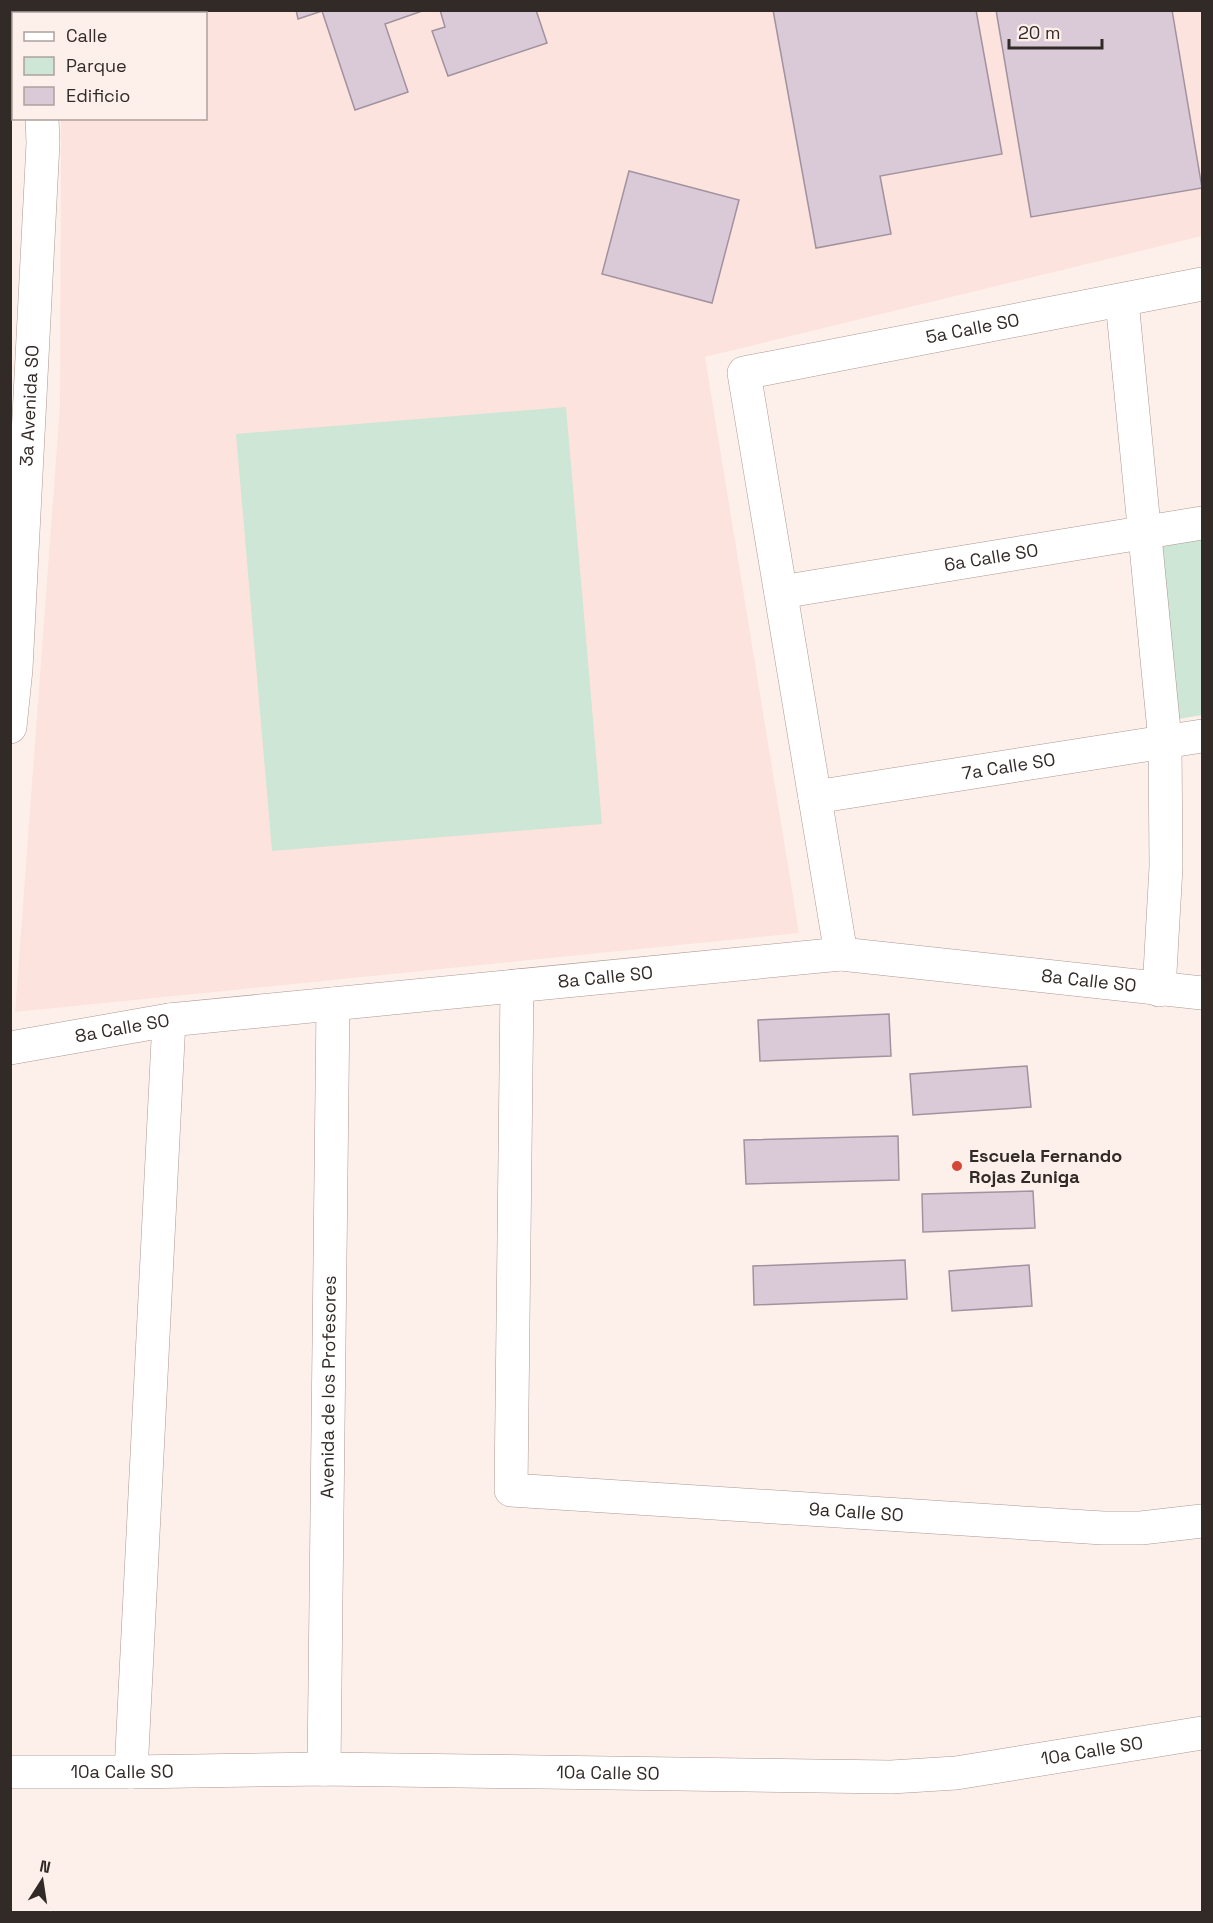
<svg xmlns="http://www.w3.org/2000/svg" width="1213" height="1923" font-family="'Space Grotesk',sans-serif">
<rect width="100%" height="100%" fill="#fdf0eb"/>
<path fill="#fde3de" d="M61,11H1202V236L705,357L799,933L15,1012L60,405L61,119L206,118V14H61Z"/>
<path fill="#cee6d5" d="M566,407L602,824L272,851L236,434Z
M1202,534V715L1173,720L1151,543Z"/>
<path fill="#dacad8" stroke="#a1929f" stroke-width="1.5" d="M296,10H425L385,24L408,92L355,110L322,11L298,19Z
M440,10H536L547,43L448,76L432,31L445,27Z
M773,10H976L1002,154L880,176L891,234L816,248Z
M996,10H1172L1202,188L1031,217Z
M629,171L739,200L712,303L602,274Z
M889,1014L891,1056L760,1061L758,1020Z
M1027,1066L1031,1107L913,1115L910,1074Z
M898,1136L899,1180L746,1184L744,1140Z
M1033,1191L1035,1228L923,1232L922,1194Z
M905,1260L907,1299L754,1305L753,1266Z
M1029,1265L1032,1306L952,1311L949,1271Z"/>
<g fill="none" stroke-linecap="round" stroke-linejoin="round">
<defs>
<g id="minor">
<path d="M38,10V14"/>
<path d="M1122,301L1165,741L1166,867L1159,990"/>
<path id="s1" d="M781,592L1202,523"/>
<path id="s2" d="M10,727L16,669L43,143L42,118"/>
<path id="s3" d="M815,797L1202,736"/>
<path id="s4" d="M841,954L744,373L1202,284"/>
<path id="s5" d="M517,986L511,1490L1103,1528H1141L1202,1521"/>
<path id="s6" d="M10,1048L169,1020L841,954L1202,993"/>
<path id="s7" d="M324,1769L333,1004"/>
<path id="s8" d="M10,1772H131L324,1769L891,1777L956,1773L1202,1733"/>
<path d="M131,1772L169,1020"/>
</g>
</defs>
<use href="#minor" stroke="#ac9891" stroke-width="34"/>
<use href="#minor" stroke="#fff" stroke-width="33"/>
</g>
<circle fill="#d44737" stroke="#fdf0eb" stroke-width="2" cx="957" cy="1166" r="6"/>
<g text-anchor="middle" stroke-width="4.5" stroke-linejoin="round" paint-order="stroke">
<g font-size="18" fill="#322a27" stroke="#fdf0eb">
<text dy="6" stroke="none"><textPath href="#s4" startOffset="822">5a Calle SO</textPath></text>
<text dy="6" stroke="none"><textPath href="#s2" startOffset="322">3a Avenida SO</textPath></text>
<text dy="6" stroke="none"><textPath href="#s1" startOffset="213">6a Calle SO</textPath></text>
<text dy="6" stroke="none"><textPath href="#s3" startOffset="196">7a Calle SO</textPath></text>
<text dy="6" stroke="none"><textPath href="#s6" startOffset="600">8a Calle SO</textPath></text>
<text dy="6" stroke="none"><textPath href="#s6" startOffset="1086">8a Calle SO</textPath></text>
<text dy="6" stroke="none"><textPath href="#s6" startOffset="114">8a Calle SO</textPath></text>
<text dy="6" stroke="none"><textPath href="#s7" startOffset="382">Avenida de los Profesores</textPath></text>
<text dy="6" stroke="none"><textPath href="#s5" startOffset="850">9a Calle SO</textPath></text>
<text dy="6" stroke="none"><textPath href="#s8" startOffset="1084">10a Calle SO</textPath></text>
<text dy="6" stroke="none"><textPath href="#s8" startOffset="112">10a Calle SO</textPath></text>
<text dy="6" stroke="none"><textPath href="#s8" startOffset="598">10a Calle SO</textPath></text>
</g>
<g font-size="18" font-weight="bold" fill="#322a27" stroke="#fdf0eb" text-anchor="start">
<text x="969" y="1162">Escuela Fernando<tspan x="969" dy="21">Rojas Zuniga</tspan></text>
</g>
</g>
<rect width="1213" height="1923" fill="none" stroke="#322a27" stroke-width="24"/>
<rect x="12" y="12" width="195" height="108" fill="#fdf0eb" stroke="#aca19d" stroke-width="1.5"/>
<rect x="24" y="32" width="30" height="9" fill="#ffffff" stroke="#aca19d" stroke-width="1.5"/>
<text x="66" y="42" font-size="18" fill="#322a27">Calle</text>
<rect x="24" y="57" width="30" height="18" fill="#cee6d5" stroke="#aca19d" stroke-width="1.5"/>
<text x="66" y="72" font-size="18" fill="#322a27">Parque</text>
<rect x="24" y="87" width="30" height="18" fill="#dacad8" stroke="#aca19d" stroke-width="1.5"/>
<text x="66" y="102" font-size="18" fill="#322a27">Edificio</text>
<g transform="translate(42 1881) rotate(12)" stroke="#fdf0eb" stroke-width="4.5" paint-order="stroke">
<path d="M0-4.5L10 22L0 15L-10 22Z" fill="#322a27"/>
<text y="-9" font-size="16" font-weight="bold" text-anchor="middle" fill="#322a27">N</text>
</g>
<path d="M1009 39v9h93v-9" fill="none" stroke="#322a27" stroke-width="3"/>
<text x="1018" y="39" font-size="18" fill="#322a27" stroke="#fdf0eb" stroke-width="4.5" paint-order="stroke">20 m</text>
</svg>
